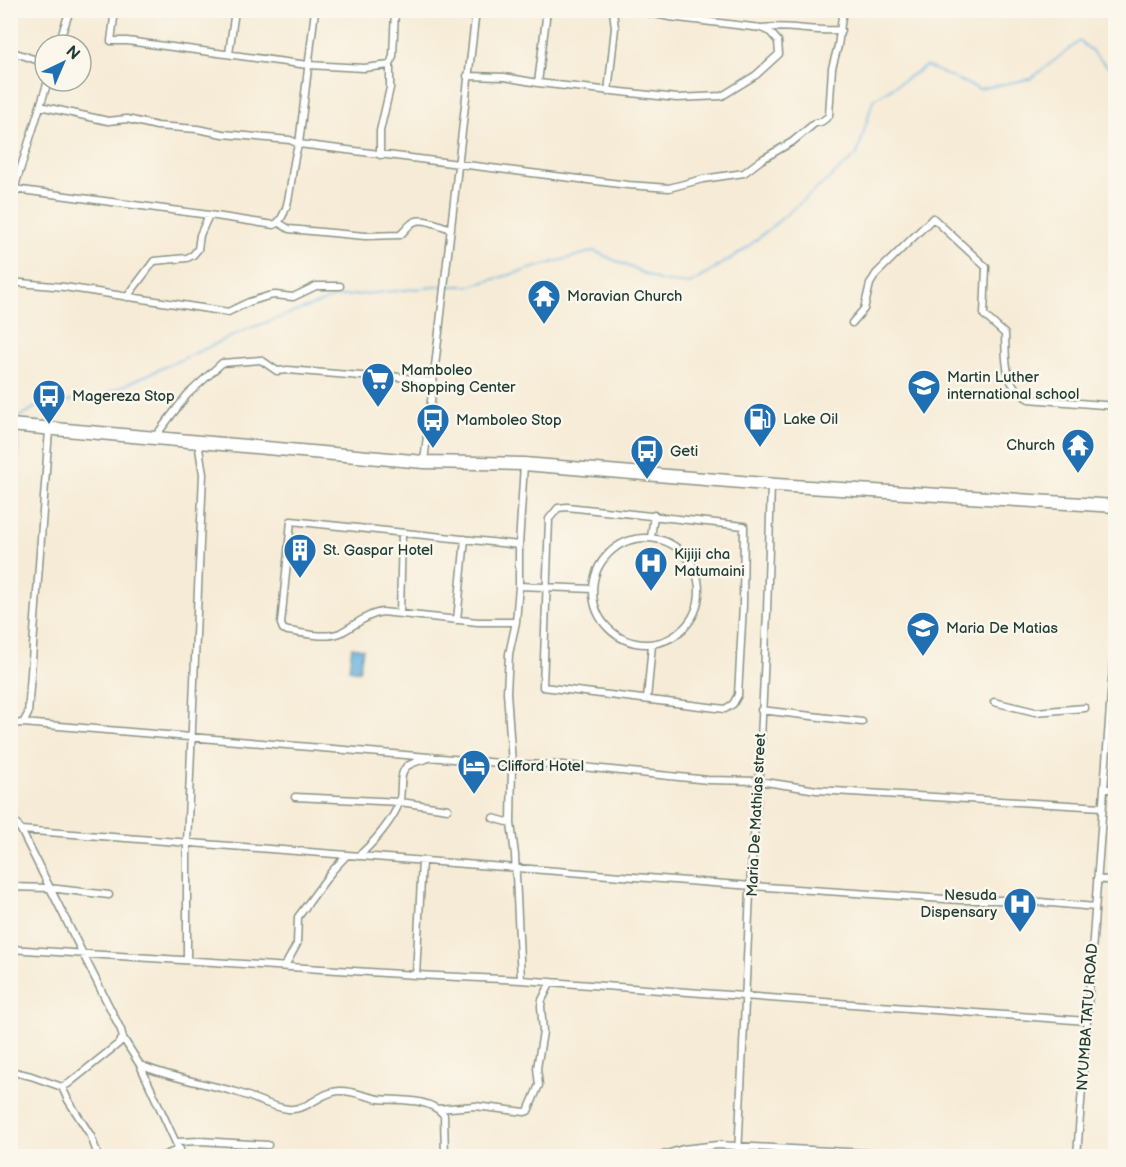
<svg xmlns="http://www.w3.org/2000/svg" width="1126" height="1167" font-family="'Balsamiq Sans',sans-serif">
<rect width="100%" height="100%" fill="#fbf7ec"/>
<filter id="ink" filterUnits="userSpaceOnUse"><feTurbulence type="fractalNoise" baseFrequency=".0167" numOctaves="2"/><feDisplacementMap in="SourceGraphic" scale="12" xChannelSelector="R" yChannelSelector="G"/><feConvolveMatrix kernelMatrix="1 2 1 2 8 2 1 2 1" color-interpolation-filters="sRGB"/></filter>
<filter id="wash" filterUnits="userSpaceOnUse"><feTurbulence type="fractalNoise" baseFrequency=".008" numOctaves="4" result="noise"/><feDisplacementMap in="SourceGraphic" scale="24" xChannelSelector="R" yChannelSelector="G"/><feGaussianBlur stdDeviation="1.35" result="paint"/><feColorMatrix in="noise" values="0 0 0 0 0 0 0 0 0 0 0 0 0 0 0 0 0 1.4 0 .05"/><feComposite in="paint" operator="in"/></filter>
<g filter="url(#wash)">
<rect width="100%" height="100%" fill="#f6ebd6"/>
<path fill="#69b2e1" stroke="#44788a" stroke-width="1.5" d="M352,647L363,649L359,671L349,669Z"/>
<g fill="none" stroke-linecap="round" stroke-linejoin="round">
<path stroke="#69b2e1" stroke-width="1.5" d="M448,286H470L594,251L661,281L690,284L744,250L857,155L873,100L926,66L979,89L1030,79L1080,41L1116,74
M19,420V417L36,407L103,395L248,329L336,297L443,286
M10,462L18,459V437
M10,485L15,480L17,461"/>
</g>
</g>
<g filter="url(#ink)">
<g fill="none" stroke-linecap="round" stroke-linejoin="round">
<defs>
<path id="street" d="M115,10L111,41H127L308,65L364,68L390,65L393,56L395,10
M1114,10L1116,11
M10,21L16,10
M762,28C788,25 814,32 841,30
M58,45L70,10
M10,51L45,63
M229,54L235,10
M467,76L504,77L538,83L677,98L722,96L756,75L779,54L778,41L770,32L761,28L670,17L634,10
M538,83L547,10
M608,92L615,28L613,10
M40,106L108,121L127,119L157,126L197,129L223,134L290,140L299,144L315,10
M380,155V131L390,88V65
M14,189L209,215L274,225C294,215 289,164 299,144L628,185L669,188L703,179L744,173L761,160L792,142L815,123L821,122L829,116L832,68L838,46L843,10
M10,202L48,81
M279,223L289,229L365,236L400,235C404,232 407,227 411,224C420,215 440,226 451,229
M10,282L64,287L228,312L249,302L268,296L275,295L293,297L316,286H340
M127,297L154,261L187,258L193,255L198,249L200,235L209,215
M852,323L864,309L870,284L876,274L933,218L986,267L984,315L1005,334C1006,360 1003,386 1029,399L1116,406
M154,438L187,395L222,363L261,360L277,371L288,370L373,377L391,376L433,382
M424,462L476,10
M567,507L744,526L743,605L738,695L733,704L725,709L543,687L549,519L558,508Z
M593 591a53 53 0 1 1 106 0a53 53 0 1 1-106 0Z
M651,538L654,515
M519,586L593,589
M400,613L402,533
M457,620L465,539
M516,622H478L382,612C367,614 354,626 340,633C325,639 303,633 288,631L283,629L281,624L291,521L519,545
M647,699L652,645
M994,702L1035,712L1085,708
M761,710L862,722
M23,723L512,764L563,765L708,780L759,781L817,790L1102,807
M10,724L23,723L28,714L49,430
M1104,789H1116
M295,797L400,802L448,809
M10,814L21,830L121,1030L123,1038L140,1065L182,1156
M493,818L511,823
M21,830L752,886L960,900H1018L1095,907
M358,856C372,845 393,820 399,803C403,792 398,776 406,767C413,761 424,760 433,757
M1097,879L1116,881
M10,887L49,888L109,895
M10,949L416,975L521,980L1087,1021
M187,960V843L203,474L198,442
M285,966L297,944L298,917L332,871L347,855
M416,975L422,861
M521,980L515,855L511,823L512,764L507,692L509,654L516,622L519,586V545L524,464
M140,1065C170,1078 204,1083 236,1092C253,1097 271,1107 288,1109C308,1111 320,1092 339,1091C352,1090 366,1097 379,1099C399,1101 429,1097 444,1115L445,1156
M10,1071L31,1076L62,1087L68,1084L118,1044L123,1038
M62,1087L68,1100L91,1136L98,1156
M437,1109L475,1106L525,1112L528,1111L539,1085L537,1068L543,1032L541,1006L542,1000L551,982
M176,1142L200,1141L268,1145
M163,1156L180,1149
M660,1156L683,1149L718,1145L920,1156
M738,1156L751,871L759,781L767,612L771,485
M1077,1156L1116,626"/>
<path id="highway" d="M10,425L424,462L524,464L776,485L1116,506"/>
</defs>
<use href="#street" stroke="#8a9485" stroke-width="9"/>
<use href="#highway" stroke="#8a9485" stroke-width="15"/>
<use href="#street" stroke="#fff" stroke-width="6"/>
<use href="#highway" stroke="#fff" stroke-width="12"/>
</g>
</g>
<defs>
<symbol id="temple-pin" viewBox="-11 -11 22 30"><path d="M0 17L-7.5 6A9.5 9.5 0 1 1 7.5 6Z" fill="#1f6fb2" stroke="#fbf7ec"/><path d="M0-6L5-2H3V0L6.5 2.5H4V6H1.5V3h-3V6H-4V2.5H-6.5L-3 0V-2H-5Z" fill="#fff"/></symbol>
<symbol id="supermarket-pin" viewBox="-11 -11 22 30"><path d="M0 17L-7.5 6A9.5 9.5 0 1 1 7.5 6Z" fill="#1f6fb2" stroke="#fbf7ec"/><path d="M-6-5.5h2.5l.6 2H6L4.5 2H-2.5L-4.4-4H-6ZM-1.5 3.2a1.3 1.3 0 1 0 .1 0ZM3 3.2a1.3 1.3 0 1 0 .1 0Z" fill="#fff"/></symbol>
<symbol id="school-pin" viewBox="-11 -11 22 30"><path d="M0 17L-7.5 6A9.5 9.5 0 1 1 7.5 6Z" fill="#1f6fb2" stroke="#fbf7ec"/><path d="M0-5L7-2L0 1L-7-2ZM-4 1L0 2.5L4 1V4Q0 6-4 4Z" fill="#fff"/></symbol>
<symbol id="bus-pin" viewBox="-11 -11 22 30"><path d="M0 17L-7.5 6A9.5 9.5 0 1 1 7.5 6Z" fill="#1f6fb2" stroke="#fbf7ec"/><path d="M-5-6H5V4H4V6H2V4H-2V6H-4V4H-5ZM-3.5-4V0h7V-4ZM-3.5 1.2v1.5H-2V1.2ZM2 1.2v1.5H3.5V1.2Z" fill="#fff"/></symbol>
<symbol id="fuel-pin" viewBox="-11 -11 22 30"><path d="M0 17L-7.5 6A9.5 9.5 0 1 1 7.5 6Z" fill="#1f6fb2" stroke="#fbf7ec"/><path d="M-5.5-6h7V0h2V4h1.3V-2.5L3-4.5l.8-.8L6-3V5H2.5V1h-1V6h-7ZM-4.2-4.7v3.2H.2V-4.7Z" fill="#fff"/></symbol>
<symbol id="building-pin" viewBox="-11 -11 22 30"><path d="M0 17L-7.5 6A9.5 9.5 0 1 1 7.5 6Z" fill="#1f6fb2" stroke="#fbf7ec"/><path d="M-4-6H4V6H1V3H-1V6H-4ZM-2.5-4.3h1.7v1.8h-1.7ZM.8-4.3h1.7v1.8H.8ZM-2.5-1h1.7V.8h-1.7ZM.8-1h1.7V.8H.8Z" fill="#fff"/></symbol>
<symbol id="hospital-pin" viewBox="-11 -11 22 30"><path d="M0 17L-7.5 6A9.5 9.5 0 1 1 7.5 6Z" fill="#1f6fb2" stroke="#fbf7ec"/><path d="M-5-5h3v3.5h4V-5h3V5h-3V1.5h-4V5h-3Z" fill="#fff"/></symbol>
<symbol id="hotel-pin" viewBox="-11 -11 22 30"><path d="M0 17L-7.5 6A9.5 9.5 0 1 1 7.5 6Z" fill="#1f6fb2" stroke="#fbf7ec"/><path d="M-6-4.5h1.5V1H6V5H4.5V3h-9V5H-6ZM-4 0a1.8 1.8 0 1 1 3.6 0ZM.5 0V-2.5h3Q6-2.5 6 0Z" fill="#fff"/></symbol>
</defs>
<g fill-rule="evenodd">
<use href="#temple-pin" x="525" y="277" width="38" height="52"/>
<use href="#supermarket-pin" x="359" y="360" width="38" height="52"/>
<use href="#school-pin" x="905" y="367" width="38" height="52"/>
<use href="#bus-pin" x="30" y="377" width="38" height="52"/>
<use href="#fuel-pin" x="741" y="400" width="38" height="52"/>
<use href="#bus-pin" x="414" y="401" width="38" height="52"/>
<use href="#temple-pin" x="1059" y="426" width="38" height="52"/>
<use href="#bus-pin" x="628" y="432" width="38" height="52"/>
<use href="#building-pin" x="281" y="531" width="38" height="52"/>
<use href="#hospital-pin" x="632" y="544" width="38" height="52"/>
<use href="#school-pin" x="904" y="609" width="38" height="52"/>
<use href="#hotel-pin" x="455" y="747" width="38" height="52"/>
<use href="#hospital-pin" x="1001" y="885" width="38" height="52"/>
</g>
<g text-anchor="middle" stroke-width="5" stroke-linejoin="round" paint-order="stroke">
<g font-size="15" fill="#1f3d34" stroke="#fbf7ec" text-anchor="start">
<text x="567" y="301">Moravian Church</text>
<text x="401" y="375">Mamboleo<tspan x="401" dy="17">Shopping Center</tspan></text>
<text x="947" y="382">Martin Luther<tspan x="947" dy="17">international school</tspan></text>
<text x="72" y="401">Magereza Stop</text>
<text x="783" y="424">Lake Oil</text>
<text x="456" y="425">Mamboleo Stop</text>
<text x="1055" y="450" text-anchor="end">Church</text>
<text x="670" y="456">Geti</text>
<text x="323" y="555">St. Gaspar Hotel</text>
<text x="674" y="559">Kijiji cha<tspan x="674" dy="17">Matumaini</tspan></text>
<text x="946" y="633">Maria De Matias</text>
<text x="497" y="771">Clifford Hotel</text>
<text x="997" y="900" text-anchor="end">Nesuda<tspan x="997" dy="17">Dispensary</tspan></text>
</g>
<g font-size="15" fill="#1f3d34" stroke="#fbf7ec">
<text transform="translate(756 815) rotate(-87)" y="5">Maria De Mathias street</text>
<text transform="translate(1087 1017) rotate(-86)" y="5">NYUMBA TATU ROAD</text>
</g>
</g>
<rect width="1126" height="1167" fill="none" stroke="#fbf7ec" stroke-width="36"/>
<g transform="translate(63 63) rotate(44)"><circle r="28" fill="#fbf7ec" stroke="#a3ada2" stroke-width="1.5"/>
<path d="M0-4.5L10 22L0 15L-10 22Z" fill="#1f6fb2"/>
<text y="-9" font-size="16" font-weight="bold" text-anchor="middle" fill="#1f3d34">N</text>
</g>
</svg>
